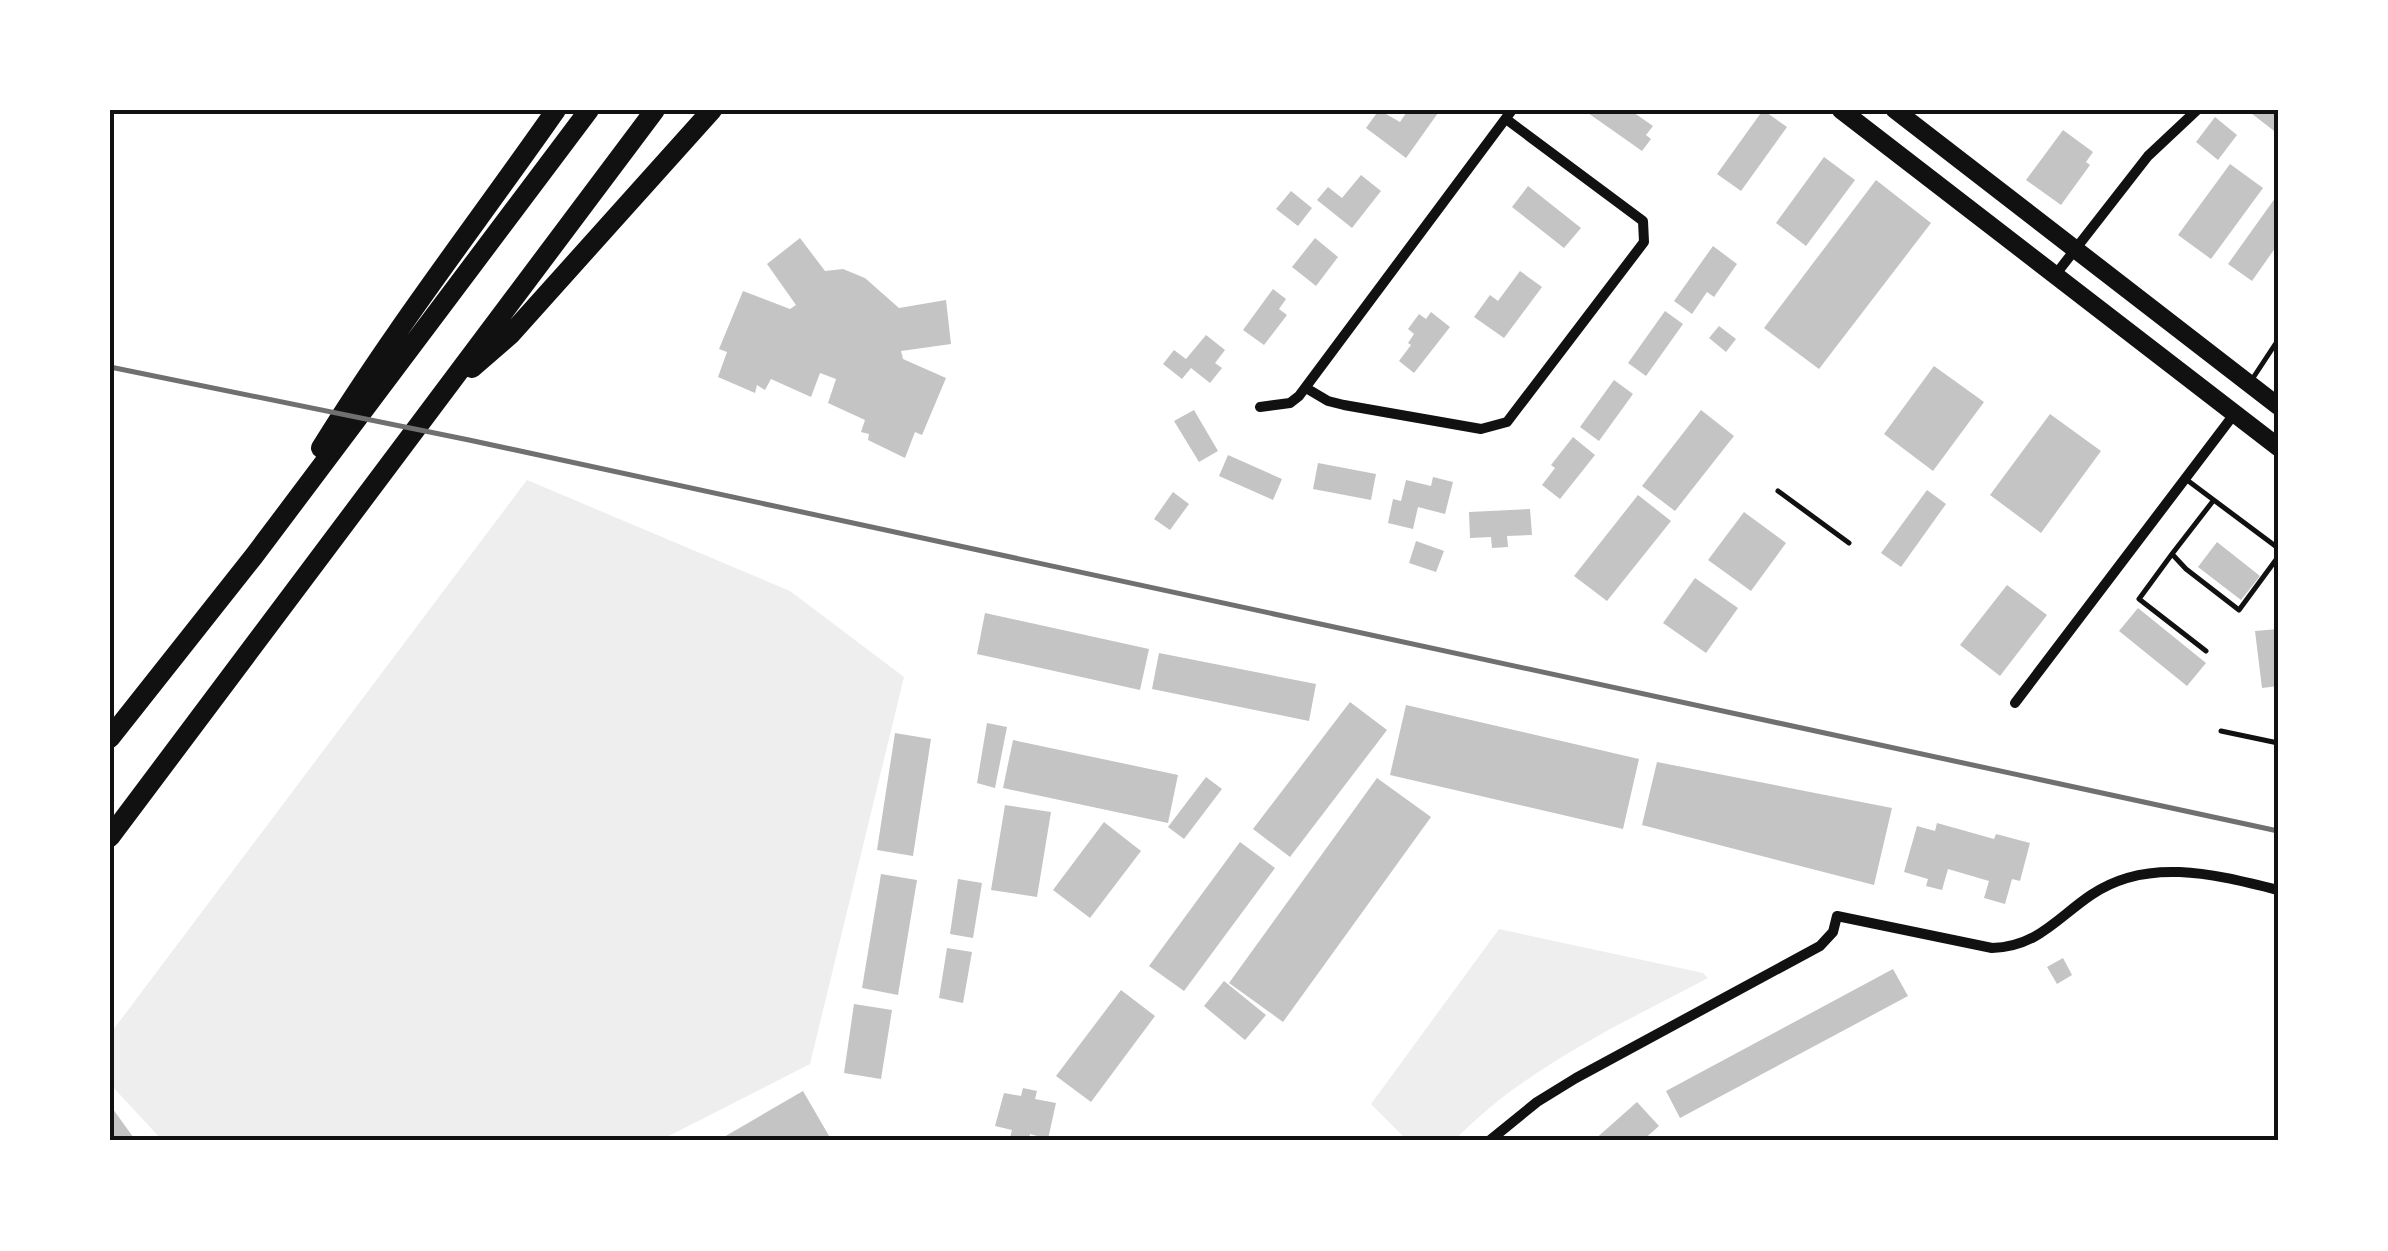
<svg xmlns="http://www.w3.org/2000/svg" width="2388" height="1251" font-family="Signika,sans-serif">
<rect width="100%" height="100%" fill="#fff"/>
<path fill="#eee" d="M527,480L790,591L904,677L810,1064L659,1141H163L110,1084V1034Z
M1499,929L1703,973L1708,978C1619,1025 1524,1068 1454,1141H1408L1371,1104Z"/>
<path fill="#c4c4c4" d="M1379,110L1400,122L1408,110H1434L1438,113L1406,158L1366,128Z
M1590,110H1630L1653,126L1646,135L1651,139L1642,151L1588,113Z
M1763,110L1787,127L1741,191L1717,174Z
M2247,110H2278V134Z
M2215,117L2237,135L2218,160L2196,142Z
M2063,130L2093,152L2086,162L2090,165L2061,205L2026,180Z
M1824,157L1855,180L1806,246L1776,223Z
M2230,164L2263,188L2211,259L2178,235Z
M1361,175L1381,191L1352,228L1317,200L1328,187L1342,198Z
M1876,180L1931,223L1819,369L1764,328Z
M1528,186L1581,228L1564,248L1512,207Z
M1291,191L1312,208L1298,226L1276,209Z
M2278,194V244L2252,281L2228,264Z
M800,238L825,271L843,269L865,278L899,308L946,300L951,344L901,351L903,359L946,378L922,435L915,432L905,458L868,440L869,434L861,432L865,420L828,403L836,379L820,373L811,397L771,379L765,390L757,385L755,393L718,377L727,352L719,349L743,291L790,309L796,305L767,264Z
M1315,238L1338,257L1316,286L1292,267Z
M1713,246L1737,264L1714,297L1707,292L1692,314L1674,301Z
M1520,271L1542,287L1504,338L1474,317L1490,295L1498,301Z
M1273,289L1286,299L1279,309L1287,315L1264,345L1243,330Z
M1665,311L1683,324L1646,376L1628,363Z
M1431,312L1450,327L1414,373L1399,361L1411,345L1408,343L1414,334L1408,329L1419,314L1426,319Z
M1719,326L1736,339L1726,352L1709,338Z
M1206,335L1225,350L1215,363L1222,368L1210,383L1191,368L1182,379L1163,364L1174,350L1186,359Z
M1934,366L1984,402L1933,471L1884,434Z
M1614,380L1633,394L1599,441L1580,427Z
M1194,410L1218,451L1199,462L1174,421Z
M1701,410L1734,436L1675,511L1642,486Z
M2050,414L2101,451L2041,533L1990,495Z
M1573,437L1595,455L1560,499L1542,485L1555,468L1551,465Z
M1228,455L1282,479L1273,500L1219,476Z
M1318,463L1376,474L1371,500L1313,489Z
M1433,477L1453,482L1445,514L1418,507L1413,529L1388,523L1393,499L1401,501L1406,480L1431,486Z
M1927,490L1946,504L1901,567L1881,553Z
M1173,492L1189,504L1170,530L1154,519Z
M1638,495L1671,521L1607,601L1574,576Z
M1530,509L1532,535L1507,536L1508,547L1492,548L1491,537L1470,538L1469,512Z
M1744,512L1786,543L1751,591L1708,560Z
M1416,541L1444,551L1436,572L1409,563Z
M2217,542L2260,576L2241,600L2198,567Z
M1695,578L1738,608L1706,653L1663,623Z
M2007,585L2047,615L2000,676L1960,645Z
M2138,608L2206,663L2187,686L2119,631Z
M985,613L1149,649L1140,690L977,654Z
M2278,629V686L2262,688L2255,631Z
M1159,653L1316,684L1309,721L1152,689Z
M1350,702L1387,730L1290,857L1253,829Z
M1406,705L1639,759L1623,829L1390,775Z
M987,723L1007,727L995,788L977,783Z
M895,733L931,739L913,856L877,850Z
M1013,740L1178,775L1168,823L1003,788Z
M1657,762L1892,808L1874,885L1642,825Z
M1206,777L1222,789L1184,839L1168,827Z
M1377,778L1431,817L1283,1022L1229,983Z
M1005,805L1051,812L1037,897L991,890Z
M1104,822L1141,851L1090,918L1053,890Z
M1937,823L1994,839L1996,834L2030,843L2020,881L2012,879L2005,904L1984,898L1989,881L1948,869L1942,890L1926,886L1928,879L1904,872L1917,826L1935,831Z
M1240,842L1275,868L1184,991L1149,966Z
M881,874L917,880L898,995L862,988Z
M958,879L982,883L973,938L950,934Z
M947,948L972,952L963,1003L939,998Z
M2063,958L2072,975L2057,984L2047,967Z
M1893,969L1908,996L1680,1118L1666,1091Z
M1224,981L1266,1015L1245,1040L1204,1006Z
M1121,990L1155,1016L1091,1102L1056,1076Z
M854,1004L892,1010L881,1079L844,1073Z
M1023,1088L1037,1091L1035,1099L1056,1103L1048,1139L1030,1134L1029,1141H1009L1012,1130L995,1126L1004,1093L1021,1096Z
M803,1091L832,1141H717Z
M1637,1102L1659,1126L1642,1141H1593Z
M110,1105L136,1141H110Z"/>
<g fill="none" stroke-linecap="round" stroke-linejoin="round">
<path stroke="#111" stroke-width="5" d="M2251,381L2278,340
M2187,480L2278,548
M1778,491L1849,543
M2172,554L2213,501
M2206,651L2139,599L2172,554L2186,569L2239,610L2278,557
M2221,731L2278,743"/>
<path stroke="#111" stroke-width="10" d="M2056,274L2148,156L2197,110
M1306,388L1328,401L1344,405L1481,429L1507,422L1644,242L1643,221L1506,119
M1260,407L1290,403L1299,396L1512,110
M2015,703L2235,413
M1489,1141L1537,1102L1576,1078L1820,946L1833,932L1837,916L1992,948C2037,947 2057,918 2091,895C2148,856 2217,875 2278,890"/>
<path stroke="#111" stroke-width="18" d="M1841,110L2278,447
M1895,110L2278,406"/>
<path stroke="#111" stroke-width="20" d="M472,368L510,335L712,110
M321,448C393,331 477,223 556,110
M110,738L254,556L589,110
M110,837L655,110"/>
<path stroke="#707070" stroke-width="5" d="M110,367L469,440L2278,831"/>
</g>
<rect width="2388" height="1251" fill="none" stroke="#ffffff" stroke-width="225"/>
<rect x="112" y="112" width="2164" height="1026" fill="none" stroke="#111" stroke-width="4"/>
</svg>
